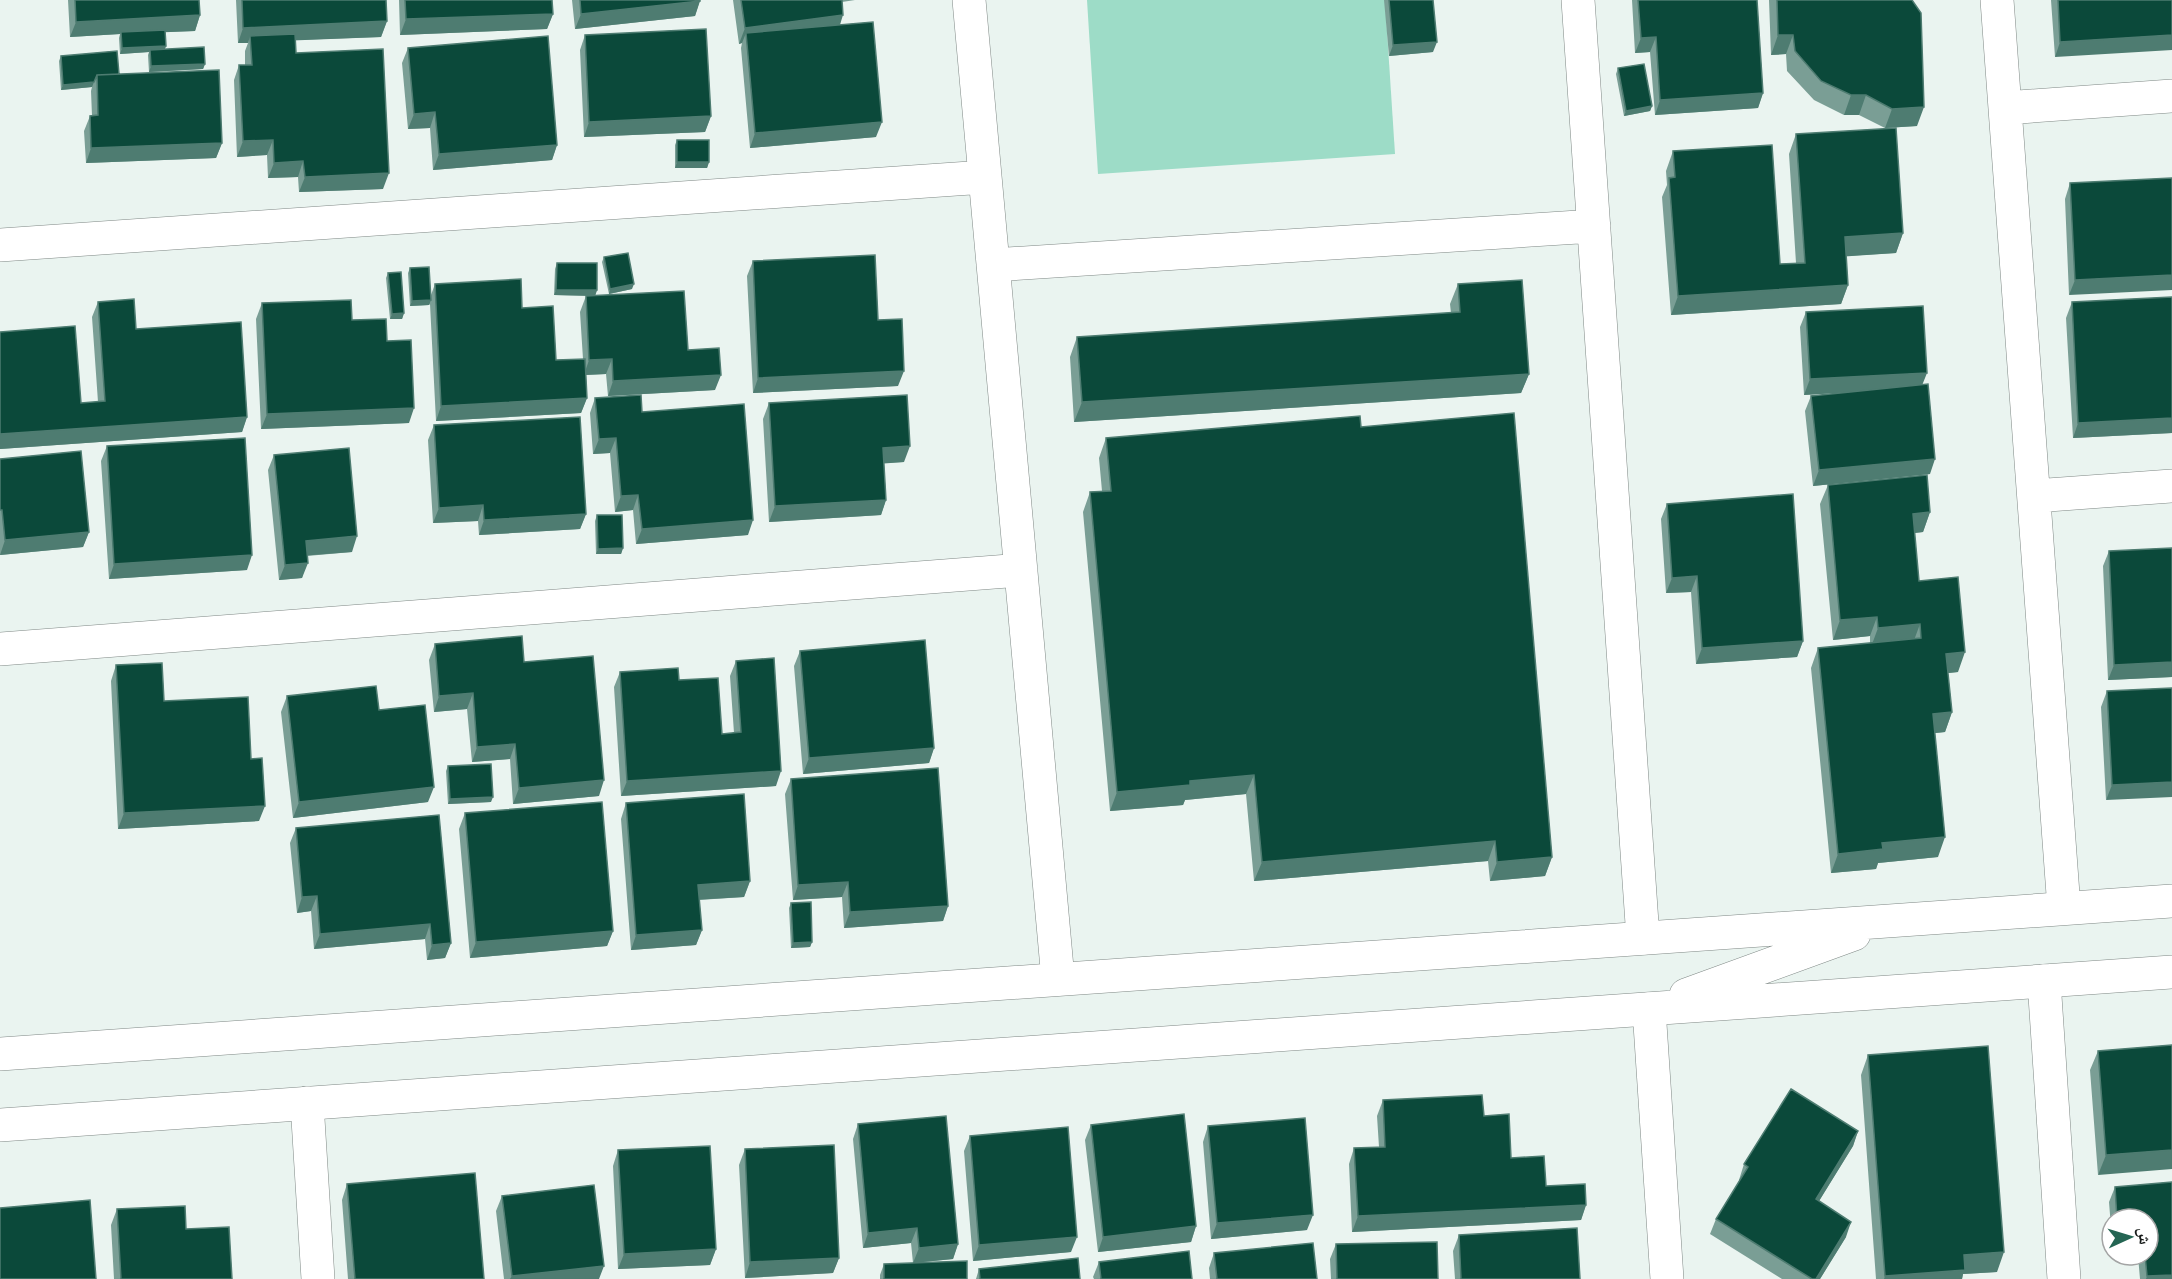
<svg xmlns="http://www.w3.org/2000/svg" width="2172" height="1279" font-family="Inter,'Noto Naskh Arabic',sans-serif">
<rect width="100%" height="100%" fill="#eaf4f0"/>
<path fill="#9ddcc7" d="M1087,0H1385L1395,154L1098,174Z"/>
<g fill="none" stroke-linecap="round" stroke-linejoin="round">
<defs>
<path id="street" d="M969,0L1058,979
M1578,0L1643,938
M1997,0L2064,908
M2005,108L2172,96
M0,245L985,177
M993,265L1594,226
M2034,496L2172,486
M0,649L1021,570
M2044,981L2064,1279
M1649,1009L1667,1279
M307,1103L318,1279"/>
<path id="secondary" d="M1686,995L1854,934
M0,1054L2172,901
M0,1125L2172,972"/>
</defs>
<use href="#street" stroke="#7f8885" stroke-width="34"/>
<use href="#secondary" stroke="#7f8885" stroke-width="34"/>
<use href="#street" stroke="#fff" stroke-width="33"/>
<use href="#secondary" stroke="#fff" stroke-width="33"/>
</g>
<path fill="#7a9e95" d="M68,0H199L200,15L195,31L165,32L166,46L165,49L205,64L203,69L149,72L148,55L149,52L120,54L119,38L120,34L70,37Z
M236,0H386L387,21L381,37L295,40L296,53L383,189L299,192L298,177L268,178L267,155L237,157L234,80L239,65H245V51L248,43H238Z
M399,0H552L553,14L547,29L400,35Z
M572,0H700L695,16L575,29Z
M733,0H855L842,2L840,25L876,137L750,148L741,48L742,43L739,44Z
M1384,0H1433V52L1389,56Z
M1632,0H1757L1763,93L1758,108L1655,115L1650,52L1635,53Z
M1769,0H1912L1917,126L1885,128L1859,115H1844L1814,100L1787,71L1786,54L1771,55Z
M2051,0H2172L2055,57Z
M585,35L711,116L705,132L584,137L580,50Z
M408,48L557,145L552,160L433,170L430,128L408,129L402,63Z
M61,56L119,74L222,143L216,158L86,163L84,131L90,116H92L91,91L92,87L61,90L59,61Z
M1618,68L1652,106L1650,111L1624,116L1616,74Z
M1796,134L1903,233L1896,253L1846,256L1848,285L1841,304L1671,315L1662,197L1667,185L1666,171L1673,151L1780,264L1796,263L1789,154Z
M677,140L709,162L707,168H675V145Z
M2172,178L2069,295L2065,199L2070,183Z
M604,257L632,289L609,294L602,262Z
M753,261L878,320L898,386L753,393L747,276Z
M557,263L597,290L595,296L554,295L555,269Z
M410,268L431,295L435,284L522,308L556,360L583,359L580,312L586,296L688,350L715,390L608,396L606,374L586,375L587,398L581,413L436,421L430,304L429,305L410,306L408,273Z
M388,273L404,313L402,319H390L386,278Z
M1458,284L1529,374L1521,393L1074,422L1070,357L1077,337L1451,313L1450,304Z
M2172,297V433L2073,438L2066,318L2072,302Z
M98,302L136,329L247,417L242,432L0,449V332L81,403L98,402L92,317Z
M262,303L352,320L387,341L409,423L261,429L256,319Z
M1806,312L1923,385L1930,474L1813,486L1805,411L1811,396L1846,392L1804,395L1800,327Z
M595,398L642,412L748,535L636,544L633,510L615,512L610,453L593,454L590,413Z
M769,403L904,462L884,463L886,500L881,515L769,522L763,419Z
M434,425L586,514L580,529L479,535L478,521L433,523L428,440Z
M1361,427L1552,857L1545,876L1490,881L1488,861L1254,881L1246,794L1185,800L1183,805L1110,811L1083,512L1090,492L1102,491L1099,458L1106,438Z
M107,446L247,570L109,579L101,461Z
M274,455L352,552L307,556L302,578L279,580L268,470Z
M0,459L89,532L83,547L0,555Z
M1828,485L1930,512L1923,532L1914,533L1919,581L1958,672L1948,673L1952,712L1945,732L1935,733L1938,857L1878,863L1876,869L1831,873L1811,668L1818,648L1870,643V636L1833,640L1820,504Z
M1667,504L1803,641L1797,657L1696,664L1691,592L1666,593L1661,519Z
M597,515L623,548L621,554H596L595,521Z
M2172,548V677L2108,680L2103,566L2109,551Z
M435,644L524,662L599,796L513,804L510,759L472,762L467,709L434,712L429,660Z
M800,651L934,748L929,763L803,774L794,666Z
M736,661L776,786L621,796L614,687L620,672L679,680L722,734L734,733L730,676Z
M116,665L164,701L251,759L259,821L118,829L111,681Z
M2172,688L2106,800L2101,707L2107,691Z
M287,696L379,710L428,802L293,818L281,712Z
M448,766L491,802L448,804L446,771Z
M791,779L948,906L943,921L844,928L842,897L793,900L785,794Z
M626,803L750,881L744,897L699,900L702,930L696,945L631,950L621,819Z
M465,813L613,931L607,946L470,958L459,829Z
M439,815L451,943L445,958L427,960L425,939L314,949L311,911L297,913L290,843L296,828Z
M791,903L812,942L810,947L791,948L789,908Z
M2172,1045L2098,1175L2090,1070L2098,1051Z
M1868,1055L1997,1272L1963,1274L1962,1279H1876L1861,1075Z
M1383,1100L1484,1116L1511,1158L1546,1186L1586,1205L1581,1220L1352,1232L1349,1164L1354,1148L1379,1147L1377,1116Z
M858,1124L958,1244L953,1259L913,1263L911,1243L863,1248L853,1139Z
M1091,1125L1196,1226L1191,1242L1098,1252L1085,1140Z
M1208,1126L1307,1230L1211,1239L1203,1142Z
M1858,1131L1853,1146L1819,1201L1846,1237L1820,1279H1782L1710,1234L1716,1219L1740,1180H1739L1744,1164Z
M970,1136L1071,1252L973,1261L964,1151Z
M745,1149L839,1258L833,1273L745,1278L739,1165Z
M618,1150L716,1249L710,1265L618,1269L613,1166Z
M2172,1182V1279H2140L2138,1256L2113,1257V1255H2148V1219H2112V1240L2109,1202L2115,1187Z
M347,1184L484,1279H348L342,1200Z
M502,1196L599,1279H504L496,1211Z
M117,1209L186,1229L232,1279H114L111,1225Z
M1459,1235L1580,1279H1455L1453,1251Z
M1336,1244L1438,1279H1331L1330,1259Z
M1214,1253L1317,1279H1210L1209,1268Z
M1099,1262L1192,1279H1094L1093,1277Z
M884,1264L967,1279H880V1275Z
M979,1269L980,1279H976Z"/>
<path fill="#4e7c71" d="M700,1L695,16L575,29L581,14Z
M553,14L547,29L400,35L406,19Z
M200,15L195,31L121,34V32L120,34L70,37L76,22Z
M843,15L838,31L746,33L742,43L739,44L745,28Z
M387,21L381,37L251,42L250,36L248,43H238L243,28Z
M1778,35H1793L1786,54L1771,55Z
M2172,35V50L2055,57L2060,42Z
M1656,37L1650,52L1635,53L1641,38Z
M1437,42L1433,52L1389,56L1393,45Z
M166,46L164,51L150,50L149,52L120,54L122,48Z
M205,64L203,69L149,72L151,66Z
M94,82L92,87L61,90L63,85Z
M1763,93L1758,108L1655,115L1660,100Z
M1851,95H1866L1859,115H1844Z
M1652,106L1650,111L1624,116L1626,111Z
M1924,107L1917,126L1885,128L1892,109Z
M435,112L430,128L408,129L414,114Z
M711,116L705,132L584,137L589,122Z
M882,122L876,137L750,148L755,133Z
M273,140L267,155L237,157L243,141Z
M222,143L216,158L86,163L91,148Z
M557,145L552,160L433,170L439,154Z
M303,161L298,177L268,178L274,163Z
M677,162H709L707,168H675Z
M389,173L383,189L299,192L305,177Z
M1903,233L1896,253L1837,257L1845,237Z
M2172,275V290L2069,295L2075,280Z
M634,284L632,289L609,294L610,289Z
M1848,285L1841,304L1671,315L1678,296Z
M556,290H597L595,296L554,295Z
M431,300L429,305L410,306L412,301Z
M404,313L402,319H390L392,314Z
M612,359L606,374L584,375L589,360Z
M904,371L898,386L753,393L758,378Z
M1927,373L1921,388L1804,395L1810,379Z
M1529,374L1521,393L1074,422L1082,402Z
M721,375L715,390L608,396L613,381Z
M587,398L581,413L436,421L441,406Z
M414,408L409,423L261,429L267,414Z
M247,417L242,432L0,449V434Z
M2172,418V433L2073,438L2078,423Z
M616,438L610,453L593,454L599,439Z
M910,446L904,462L877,464L883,448Z
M1935,459L1930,474L1813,486L1819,470Z
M638,495L633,510L615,512L621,496Z
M886,500L881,515L769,522L775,506Z
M483,505L478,521L433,523L439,508Z
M1930,512L1923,532L1906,534L1913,514Z
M586,514L580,529L479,535L484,520Z
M753,520L748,535L636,544L642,529Z
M89,532L83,547L0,555L5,540Z
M357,536L352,552L300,556L306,541Z
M623,548L621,554H596L598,549Z
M252,555L247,570L109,579L114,564Z
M308,563L302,578L279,580L285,565Z
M1697,576L1691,592L1666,593L1672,578Z
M1877,617L1870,636L1833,640L1840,620Z
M1920,624L1913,643L1871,647L1878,628Z
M1803,641L1797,657L1696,664L1702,648Z
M1965,652L1958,672L1939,674L1946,654Z
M2172,662V677L2108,680L2114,665Z
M473,693L467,709L434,712L439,696Z
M1952,712L1945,732L1926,734L1933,714Z
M515,744L510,759L472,762L477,747Z
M934,748L929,763L803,774L809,758Z
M781,771L776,786L621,796L627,781Z
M1254,775L1246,794L1185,800L1183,805L1110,811L1117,792L1190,781Z
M604,780L599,796L513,804L519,788Z
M2172,782V797L2106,800L2112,785Z
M434,787L428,802L293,818L299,802Z
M493,797L491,802L448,804L450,799Z
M265,806L259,821L118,829L124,813Z
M1945,837L1938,857L1878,863L1876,869L1831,873L1838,854L1882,843Z
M1495,841L1488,861L1254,881L1262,862Z
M1552,857L1545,876L1490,881L1497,862Z
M750,881L744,897L693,900L698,885Z
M848,882L842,897L793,900L798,885Z
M317,896L311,911L297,913L302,897Z
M948,906L943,921L844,928L850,912Z
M430,924L425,939L314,949L320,934Z
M702,930L696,945L631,950L636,935Z
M613,931L607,946L470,958L476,942Z
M812,942L810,947L791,948L793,943Z
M451,943L445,958L427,960L432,945Z
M1858,1131L1853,1146L1811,1214L1816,1199Z
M2172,1150V1169L2098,1175L2106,1155Z
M1586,1205L1581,1220L1352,1232L1358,1216Z
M1313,1215L1307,1230L1211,1239L1217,1223Z
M1851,1222L1846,1237L1820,1279H1816Z
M1196,1226L1191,1242L1098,1252L1103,1237Z
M917,1228L911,1243L863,1248L868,1233Z
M1077,1237L1071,1252L973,1261L979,1245Z
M958,1244L953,1259L913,1263L919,1248Z
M716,1249L710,1265L618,1269L624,1254Z
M2004,1252L1997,1272L1963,1274L1962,1279H1884L1885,1276L1964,1255Z
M2114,1255H2138L2113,1257Z
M839,1258L833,1273L745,1278L750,1262Z
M604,1266L599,1279H510L512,1276Z
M2172,1275V1279H2146L2147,1276Z"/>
<path fill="#0b493a" stroke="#4e7c71" stroke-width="1.5" d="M75,0H199L200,15L76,22Z
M242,0H386L387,21L243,28Z
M405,0H552L553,14L406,19Z
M580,0H700V1L581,14Z
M741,0H842L843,15L745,28Z
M1389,0H1433L1437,42L1393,45Z
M1638,0H1757L1763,93L1660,100L1656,37L1641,38Z
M1777,0H1912L1921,13L1924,107L1892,109L1866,95H1851L1821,81L1795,51L1793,35H1778Z
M2058,0H2172V35L2060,42Z
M873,22L882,122L755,133L746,33Z
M706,29L711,116L589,122L585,35Z
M165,30L166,46L122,48L121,32Z
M295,34L296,53L383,49L389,173L305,177L303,161L274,163L273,140L243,141L239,65H252L250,36Z
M548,36L557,145L439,154L435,112L414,114L408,48Z
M204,47L205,64L151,66L150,50Z
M117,51L119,74L97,75L94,82L63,85L61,56Z
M1644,64L1652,106L1626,111L1618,68Z
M219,70L222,143L91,148L90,116L98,115L97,75Z
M1896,128L1903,233L1845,237L1848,285L1678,296L1669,178L1675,177L1673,151L1772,145L1780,264L1805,263L1796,134Z
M677,140H709V162H677Z
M2172,178V275L2075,280L2070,183Z
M628,253L634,284L610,289L604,257Z
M875,255L878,320L902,319L904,371L758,378L753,261Z
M557,263H597V290H556Z
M429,267L431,300L412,301L410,268Z
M401,272L404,313L392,314L388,273Z
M521,279L522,308L553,306L556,360L585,359L587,398L441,406L435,284Z
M1522,280L1529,374L1082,402L1077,337L1460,312L1458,284Z
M684,291L688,350L719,348L721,375L613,381L612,359L589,360L586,296Z
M2172,297V418L2078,423L2072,302Z
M134,299L136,329L241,322L247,417L0,434V332L75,326L81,403L105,401L98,302Z
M351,300L352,320L386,319L387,341L411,340L414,408L267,414L262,303Z
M1923,306L1927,373L1810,379L1806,312Z
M1928,384L1935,459L1819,470L1811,396Z
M641,395L642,412L744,404L753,520L642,529L638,495L621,496L616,438L599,439L595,398Z
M907,395L910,446L883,448L886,500L775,506L769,403Z
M1514,413L1552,857L1497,862L1495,841L1262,862L1254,775L1190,781V785L1117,792L1090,492L1111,491L1106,438L1360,416L1361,427Z
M580,417L586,514L484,520L483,505L439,508L434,425Z
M245,438L252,555L114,564L107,446Z
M349,448L357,536L306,541L308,563L285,565L274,455Z
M81,451L89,532L5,540L2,510H0V459Z
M1927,475L1930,512L1913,514L1919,581L1958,577L1965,652L1946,654L1952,712L1933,714L1945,837L1882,843L1883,849L1838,854L1818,648L1921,638L1920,624L1878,628L1877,617L1840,620L1828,485Z
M1793,494L1803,641L1702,648L1697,576L1672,578L1667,504Z
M597,515H622L623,548L598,549Z
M2172,548V662L2114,665L2109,551Z
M522,636L524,662L593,656L604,780L519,788L515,744L477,747L473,693L439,696L435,644Z
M925,640L934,748L809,758L800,651Z
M774,658L781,771L627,781L620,672L678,668L679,680L718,678L722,734L741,732L736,661Z
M162,663L164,701L248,697L251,759L262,758L265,806L124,813L116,665Z
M376,686L379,710L425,705L434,787L299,802L287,696Z
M2172,688V782L2112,785L2107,691Z
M491,764L493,797L450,799L448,766Z
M938,768L948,906L850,912L848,882L798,885L791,779Z
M744,794L750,881L698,885L702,930L636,935L626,803Z
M602,802L613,931L476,942L465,813Z
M439,815L451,943L432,945L430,924L320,934L317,896L302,897L296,828Z
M811,902L812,942L793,943L791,903Z
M2172,1045V1150L2106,1155L2098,1051Z
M1988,1046L2004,1252L1964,1255L1965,1270L1885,1276L1868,1055Z
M1791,1089L1858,1131L1816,1199L1851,1222L1816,1279H1812L1716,1219L1748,1167L1744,1164Z
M1482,1095L1484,1116L1509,1114L1511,1158L1544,1156L1546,1186L1585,1184L1586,1205L1358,1216L1354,1148L1385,1147L1383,1100Z
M1184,1114L1196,1226L1103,1237L1091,1125Z
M946,1116L958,1244L919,1248L917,1228L868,1233L858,1124Z
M1305,1118L1313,1215L1217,1223L1208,1126Z
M1068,1127L1077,1237L979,1245L970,1136Z
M834,1145L839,1258L750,1262L745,1149Z
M710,1146L716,1249L624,1254L618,1150Z
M475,1173L484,1279H355L347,1184Z
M2172,1182V1275L2147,1276L2145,1255H2148V1219H2117L2115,1187Z
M594,1185L604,1266L512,1276L502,1196Z
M90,1200L96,1279H0V1208Z
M185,1206L186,1229L229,1227L232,1279H121L117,1209Z
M1577,1228L1580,1279H1461L1459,1235Z
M1437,1242L1438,1279H1337L1336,1244Z
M1313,1243L1317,1279H1217L1214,1253Z
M1189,1251L1192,1279H1101L1099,1262Z
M1078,1258L1080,1279H980L979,1269Z
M967,1261V1279H884V1264Z"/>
<g transform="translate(2130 1237) rotate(86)"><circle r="28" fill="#ffffff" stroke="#a3a4a4" stroke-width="1.5"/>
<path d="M0-4.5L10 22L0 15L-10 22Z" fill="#246553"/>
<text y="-9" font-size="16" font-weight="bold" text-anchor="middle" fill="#181c1b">ش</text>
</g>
</svg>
